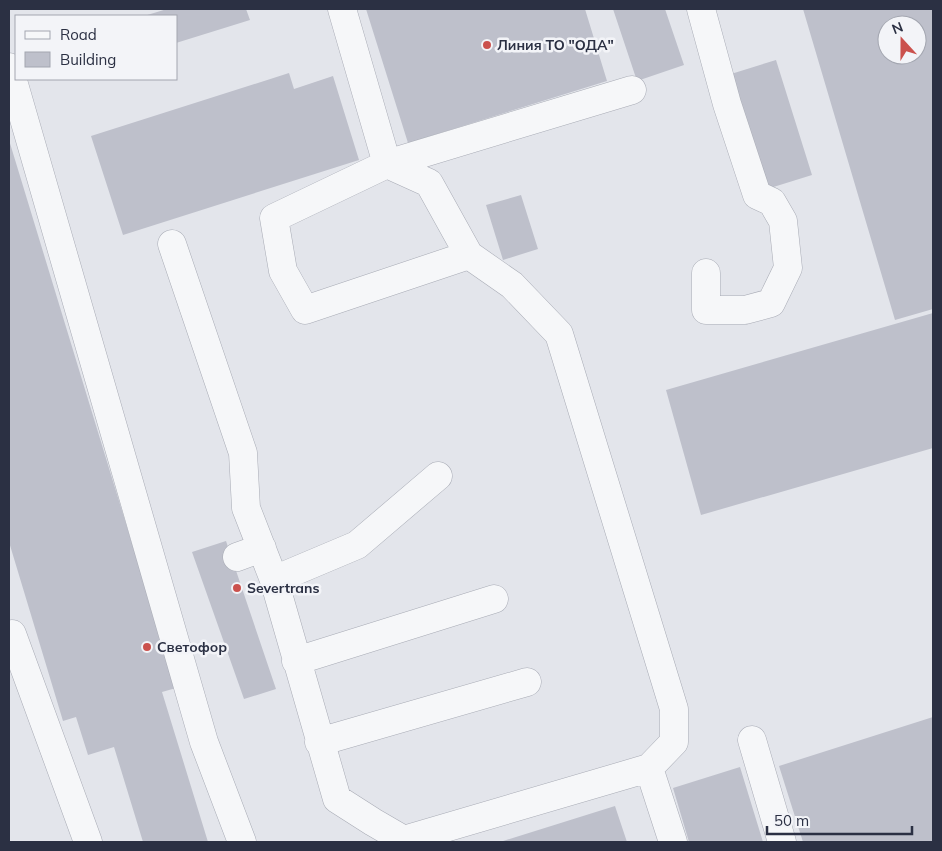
<svg xmlns="http://www.w3.org/2000/svg" width="942" height="851" font-family="Mulish,sans-serif">
<rect width="100%" height="100%" fill="#e3e5eb"/>
<path fill="#bec0cb" fill-rule="evenodd" d="M167,9H246L250,20L176,43V16H144Z
M366,9H585L607,81L408,143Z
M613,9H665L684,65L637,81Z
M803,9H933V309L895,320ZM887,25H917V55H887Z
M776,60L812,175L767,189L731,74Z
M289,73L294,89L333,76L359,160L123,235L91,136Z
M9,140L176,688L162,692L208,842H143L114,747L88,755L76,717L63,721L9,542Z
M521,195L538,249L503,260L486,205Z
M933,313V448L701,515L666,390Z
M226,541L276,689L244,699L192,552Z
M933,717V842H803L779,766Z
M740,767L763,842H689L673,788Z
M615,806L627,842H500Z"/>
<g fill="none" stroke-linecap="round" stroke-linejoin="round">
<defs>
<path id="minor" d="M342,9L387,164L274,218L283,271L305,310L469,255
M701,9L727,104L757,195L772,202L783,221L788,268L771,303L745,310H706V273
M9,67L204,742L242,842
M387,164L429,183L469,255L512,285L559,334L674,709V742L649,768
M387,164L632,90
M172,244L243,453L246,508L274,580L337,799L373,822L404,840
M237,557L262,548
M274,580L357,545L438,476
M9,636L12,634L88,842
M296,661L494,599
M752,740L782,842
M319,742L527,682
M405,842L404,840L649,768L673,842"/>
</defs>
<use href="#minor" stroke="#a8abb5" stroke-width="29"/>
<use href="#minor" stroke="#f6f7f9" stroke-width="28"/>
</g>
<g fill="#cb514d" stroke="#f3f4f8" stroke-width="2">
<circle cx="487" cy="45" r="5"/>
<circle cx="237" cy="588" r="5"/>
<circle cx="147" cy="647" r="5"/>
</g>
<g text-anchor="middle" stroke-width="5" stroke-linejoin="round" paint-order="stroke">
<g font-size="14" font-weight="bold" fill="#2b3043" stroke="#f3f4f8" text-anchor="start">
<text x="497" y="50">Линия ТО "ОДА"</text>
<text x="247" y="593">Severtrans</text>
<text x="157" y="652">Светофор</text>
</g>
</g>
<rect width="942" height="851" fill="none" stroke="#2b3043" stroke-width="20"/>
<rect x="15" y="15" width="162" height="65" fill="#f3f4f8" stroke="#a3a6b0"/>
<rect x="25" y="31" width="25" height="8" fill="#f6f7f9" stroke="#a3a6b0"/>
<text x="60" y="40" font-size="15" fill="#2b3043">Road</text>
<rect x="25" y="52" width="25" height="15" fill="#bec0cb" stroke="#a3a6b0"/>
<text x="60" y="65" font-size="15" fill="#2b3043">Building</text>
<g transform="translate(902 40) rotate(339)"><circle r="24" fill="#f3f4f8" stroke="#a3a6b0"/>
<path d="M0-4L9 19L0 12L-9 19Z" fill="#cb514d"/>
<text y="-8" font-size="14" font-weight="bold" text-anchor="middle" fill="#2b3043">N</text>
</g>
<path d="M767 826v8h145v-8" fill="none" stroke="#2b3043" stroke-width="2.5"/>
<text x="774" y="826" font-size="15" fill="#2b3043" stroke="#f3f4f8" stroke-width="4" paint-order="stroke">50 m</text>
</svg>
